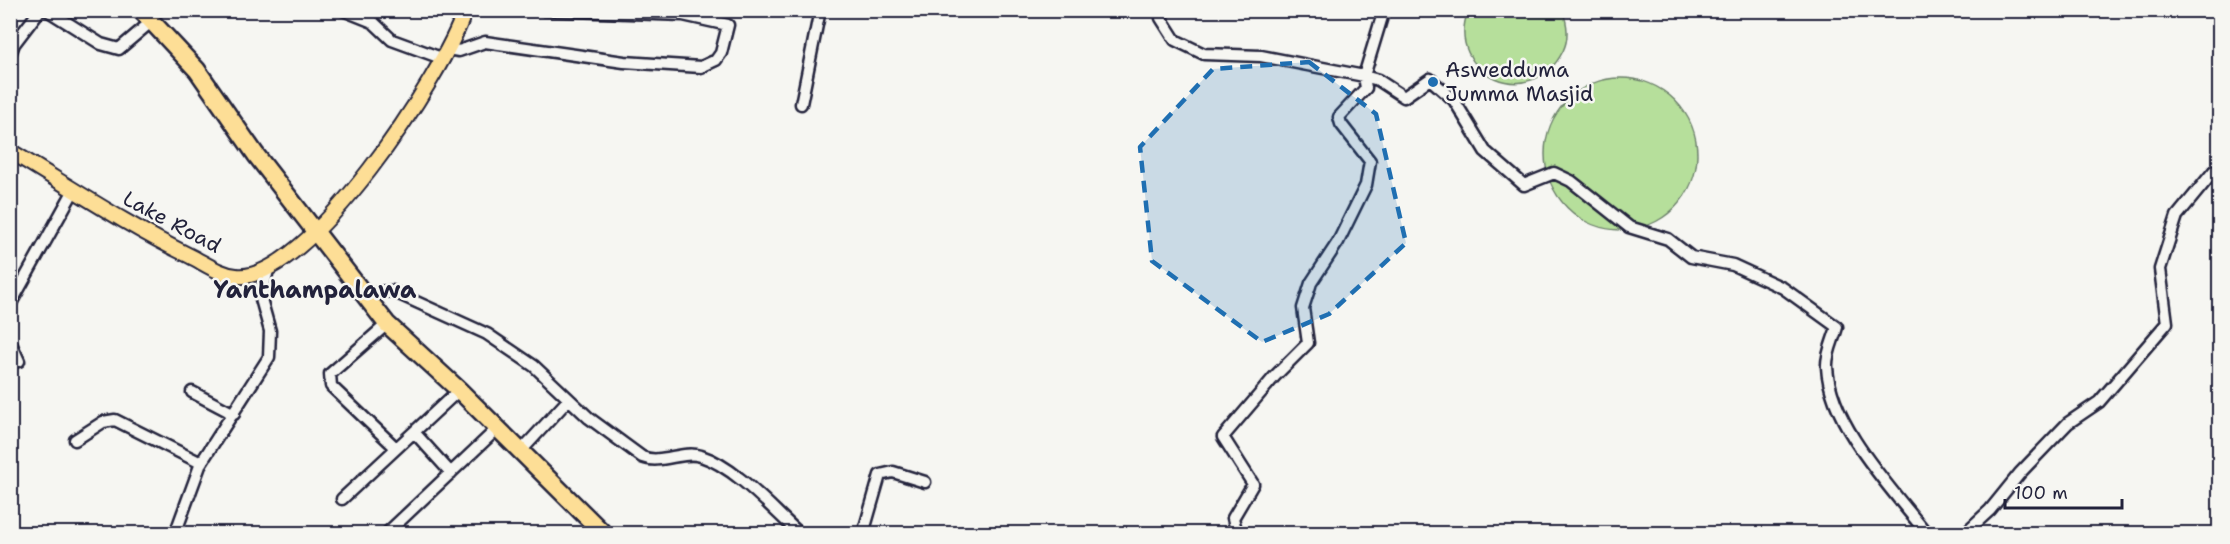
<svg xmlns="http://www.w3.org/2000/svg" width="2230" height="544" font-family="'Shantell Sans',sans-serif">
<rect width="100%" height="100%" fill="#f6f6f2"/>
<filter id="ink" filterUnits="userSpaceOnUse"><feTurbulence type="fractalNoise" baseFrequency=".0167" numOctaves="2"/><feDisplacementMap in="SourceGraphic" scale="12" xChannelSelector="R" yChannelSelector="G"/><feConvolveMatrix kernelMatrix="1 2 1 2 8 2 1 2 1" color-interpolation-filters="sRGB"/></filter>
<g filter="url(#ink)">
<path fill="#b6df9b" stroke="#6c806b" stroke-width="1.5" d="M1468,11H1562C1568,23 1569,39 1563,51C1532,113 1444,75 1468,11Z
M1545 154a76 76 0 1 1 152 0a76 76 0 1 1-152 0Z"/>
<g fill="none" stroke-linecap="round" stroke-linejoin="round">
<defs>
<path id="minor" d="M47,10L101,44L119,49L152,21
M343,10L373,22L392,40L444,59
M439,10L463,18
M506,10H533
M1161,10V18L1175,40L1204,54L1261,56L1364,76L1378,80L1404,97L1430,79L1454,100L1485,151L1524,185L1554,173L1571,181L1629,227L1668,239L1691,257L1733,265L1783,288L1837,327C1834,339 1826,354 1827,367C1830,425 1892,489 1927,534
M448,49L459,51L485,42L624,62L701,67L716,60L721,53L728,25L683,15L544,10
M10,55L14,44L40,10
M801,104L820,10
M366,299L379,292L392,291L487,334L534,366L589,418L642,457C661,465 682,450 701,456C736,467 773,510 800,534
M10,305L74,190
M387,324L330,374L331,386L396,448
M10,341L19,361L10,363
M192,392L234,414
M414,432L451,473
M75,440L103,422L115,420L201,463
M521,451L569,399
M342,499L459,390
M175,534L201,463L269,357L270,331L261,299L268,270
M386,534L497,429
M863,534L880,475L893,472L925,482
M1237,534L1233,518L1253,484L1223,437L1275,376L1308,343L1303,308L1311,283L1338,242L1366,185L1370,161L1341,124L1339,117L1366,88L1364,76L1384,10
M1964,534L1990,510L2020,473L2068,423L2099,402L2167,323L2160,269L2177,216L2214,171H2220"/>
<path id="major" d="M10,151C70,187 128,226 190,256C206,264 219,274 236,276C307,284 445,73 465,10"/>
<path id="highway" d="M141,10L197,70L256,155L387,324L459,390L604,534"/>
</defs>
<use href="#minor" stroke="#22223b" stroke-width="15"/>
<use href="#major" stroke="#22223b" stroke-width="18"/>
<use href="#highway" stroke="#22223b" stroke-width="21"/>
<use href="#minor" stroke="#f6f6f2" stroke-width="10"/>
<use href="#major" stroke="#fdde96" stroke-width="14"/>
<use href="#highway" stroke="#fdde96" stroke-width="16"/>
</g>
</g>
<path fill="#1f6fb2" fill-opacity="0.2" stroke="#1f6fb2" stroke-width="4.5" stroke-dasharray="12 8" stroke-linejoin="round" d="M1309,62L1376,114L1406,243L1329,314L1262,342L1152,261L1140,147L1213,69Z"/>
<circle fill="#1f6fb2" stroke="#f6f6f2" stroke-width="2" cx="1433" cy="82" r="6"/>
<g text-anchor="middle" stroke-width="5" stroke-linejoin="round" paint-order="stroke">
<g font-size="21" fill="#22223b" stroke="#f6f6f2" text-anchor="start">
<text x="1445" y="77">Aswedduma<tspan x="1445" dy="24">Jumma Masjid</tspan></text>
</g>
<g font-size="21" fill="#22223b" stroke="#f6f6f2">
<text transform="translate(172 222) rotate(28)" y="7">Lake Road</text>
</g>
<g font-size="24" font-weight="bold" fill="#22223b" stroke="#f6f6f2">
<text x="315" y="298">Yanthampalawa</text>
</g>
</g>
<rect width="2230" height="544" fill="none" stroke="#f6f6f2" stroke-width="36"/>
<rect x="18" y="18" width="2194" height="508" fill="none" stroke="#22223b" stroke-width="2" filter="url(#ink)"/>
<path d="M2005 499v9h117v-9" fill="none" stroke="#22223b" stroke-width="3"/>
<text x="2014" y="499" font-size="18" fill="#22223b" stroke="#f6f6f2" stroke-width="4.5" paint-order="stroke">100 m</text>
</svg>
